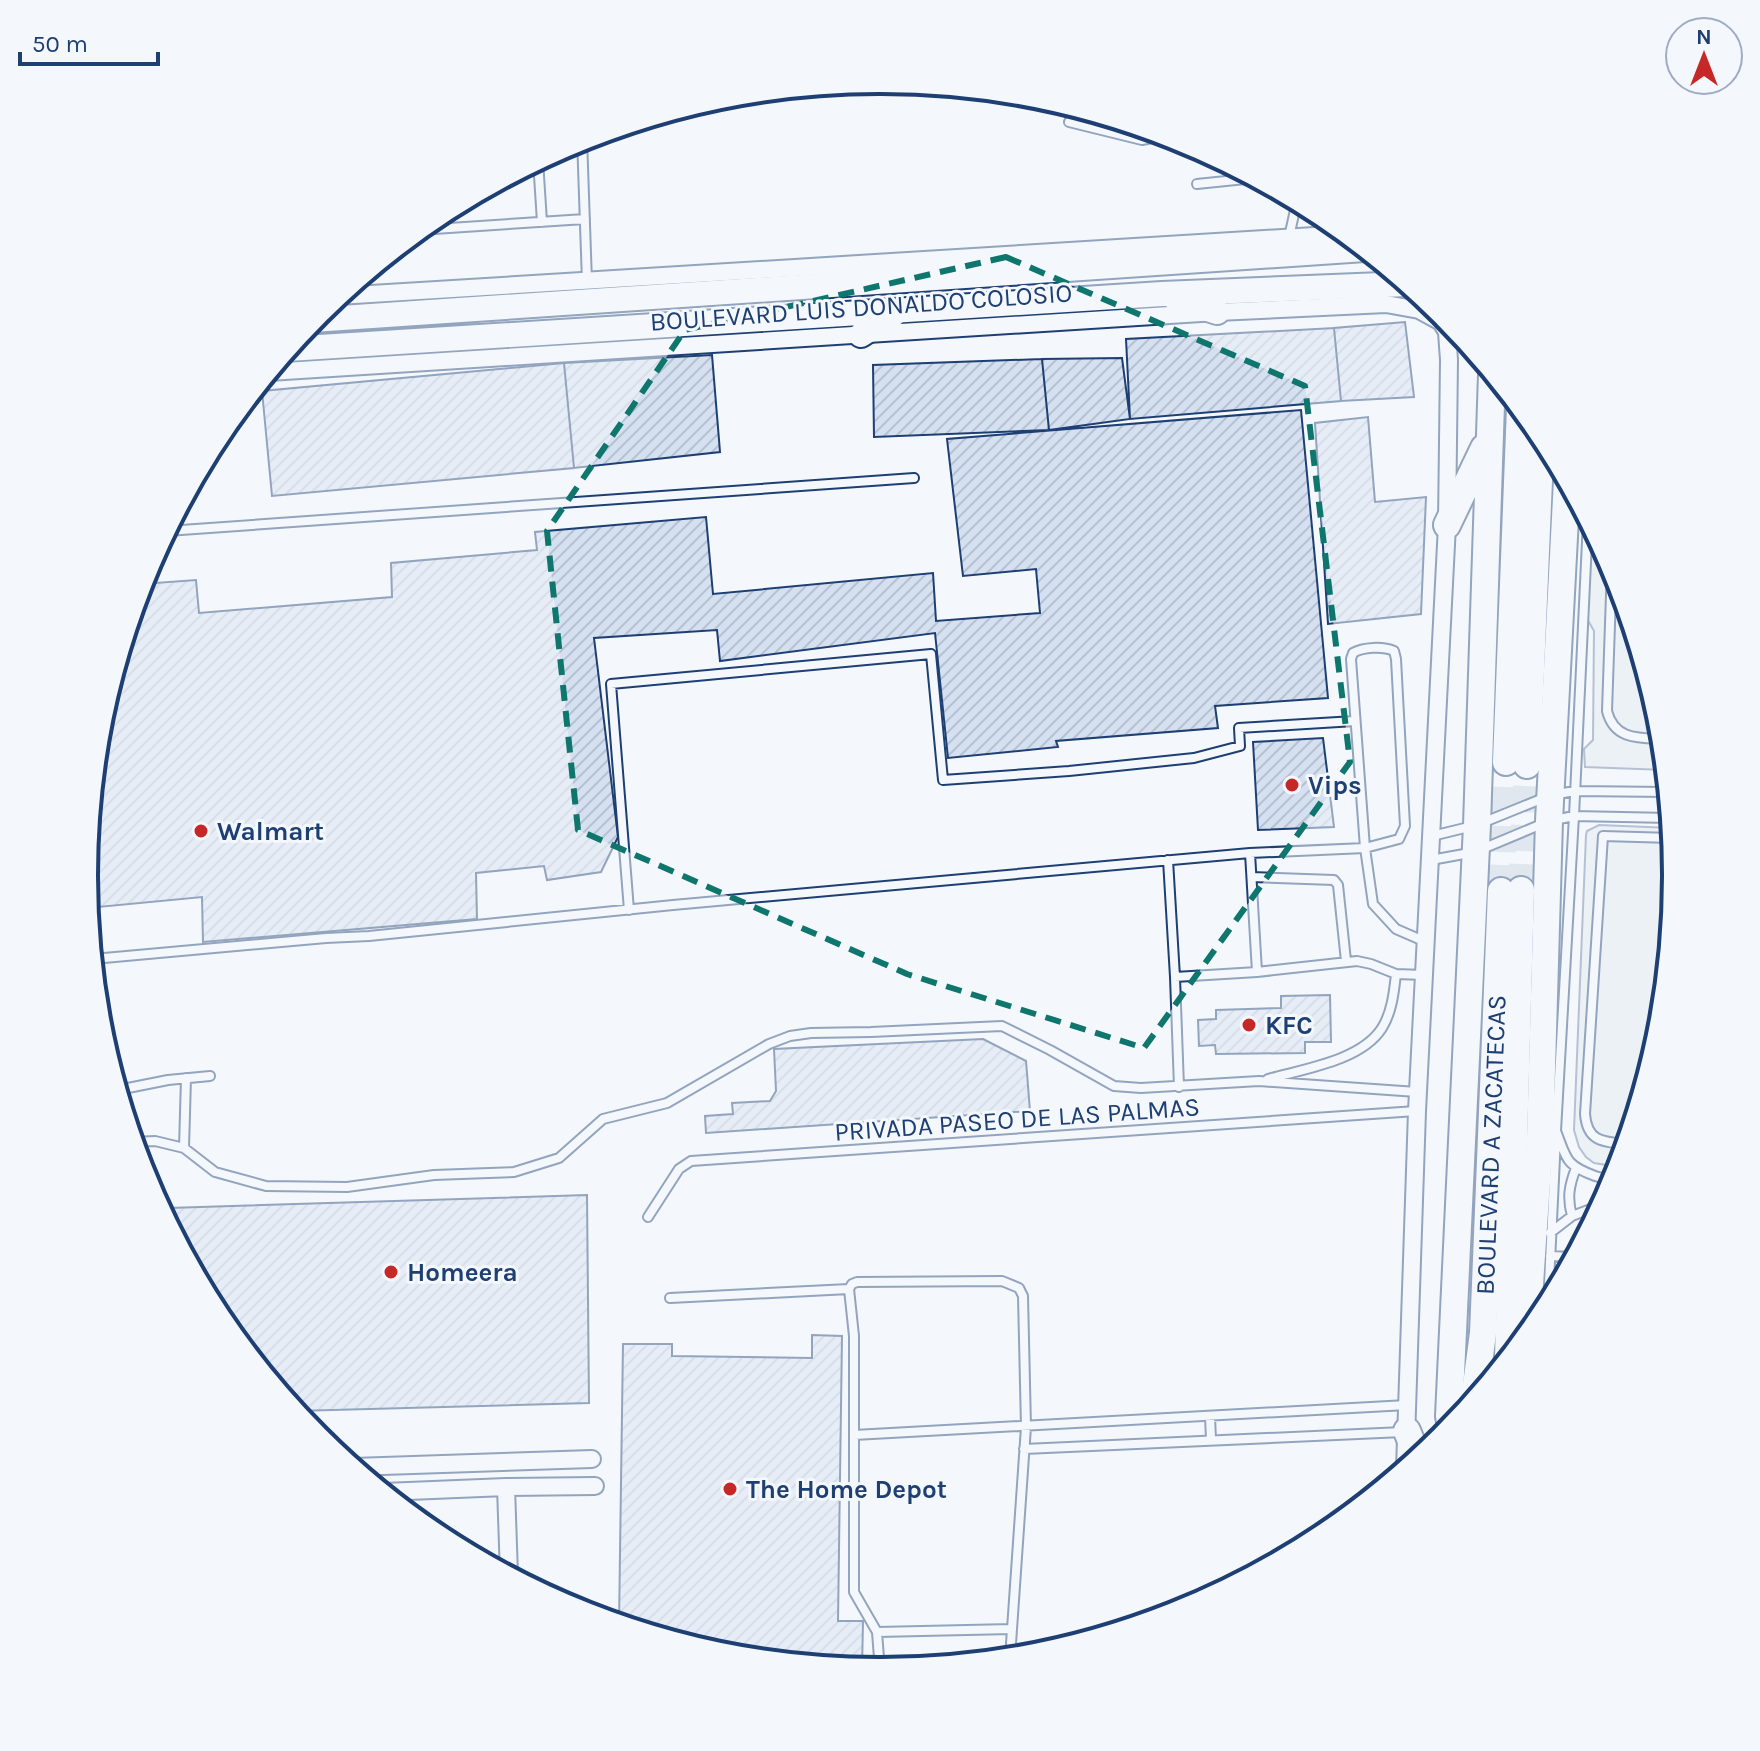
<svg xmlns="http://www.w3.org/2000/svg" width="1760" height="1751" font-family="Karla,sans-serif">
<defs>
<pattern id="building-hatch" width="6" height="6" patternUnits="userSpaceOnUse" patternTransform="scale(2)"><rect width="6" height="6" fill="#d5e0f0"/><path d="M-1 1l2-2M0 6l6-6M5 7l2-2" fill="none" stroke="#b6c1d1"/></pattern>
</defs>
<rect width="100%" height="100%" fill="#f4f7fb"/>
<path fill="#e3e8f0" stroke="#687fa3" stroke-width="2" d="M1590,525L1615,572L1660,721L1665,770L1585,767L1584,749L1593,740L1594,631L1586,617Z
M1599,825L1671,828L1675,876L1660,1031L1619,1167L1594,1163L1586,1157L1579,1147L1574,1130L1586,835L1587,831Z"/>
<path fill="url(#building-hatch)" stroke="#1d3f73" stroke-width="2" d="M1405,322L1414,397L1341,401L1334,328Z
M1334,328L1341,401L1130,419L1126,339Z
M712,355L720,452L574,468L564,363Z
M1122,358L1130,419L1049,430L1042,359Z
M1042,359L1049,430L874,437L873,365Z
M564,363L574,468L272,496L262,391Z
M1301,410L1328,698L1215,706L1218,728L1056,741L1058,747L948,758L935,633L720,661L717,630L594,638L618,837L601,872L547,880L544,866L476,873L477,919L203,942L202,897L88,908L85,875L100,720L142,583V584L196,580L199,613L392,597L391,563L537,550L535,532L706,517L713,594L933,573L936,621L1040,613L1036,569L963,576L947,439Z
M1368,417L1375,502L1426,497L1421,614L1328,624L1315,423Z
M1323,738L1334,827L1258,830L1253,742Z
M1330,995L1331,1042H1305V1053L1216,1054L1215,1045L1199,1046L1198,1020L1216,1019V1010L1281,1008V996Z
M983,1039L1026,1061L1030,1111L706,1133L705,1116L733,1114L732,1103L770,1101L776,1091L774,1049Z
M587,1195L589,1403L295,1411L218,1317L170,1227L169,1208Z
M1552,1270H1567L1551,1300Z
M812,1335L842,1336L838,1621H863L862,1669L724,1656L619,1624L623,1344H672V1356L812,1358Z"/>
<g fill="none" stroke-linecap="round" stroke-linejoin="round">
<path stroke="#c9d2e0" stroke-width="26" stroke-dasharray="26 13" stroke-linecap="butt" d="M1521,890L1527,765
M1501,891L1506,762"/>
<defs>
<path id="lane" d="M1069,122L1142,140L1167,135
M582,138L587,282
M538,160L542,222
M1197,184L1255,178
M419,230L585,219
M1289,237L1297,201
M1588,520L1574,816L1556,1131C1567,1159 1565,1165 1595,1176C1602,1178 1607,1180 1615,1181
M167,531L914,478
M1612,566L1607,711C1614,739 1637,738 1662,739
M1432,836L1477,825L1551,795L1575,791L1667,792
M1250,853L1257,972
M1168,860L1175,977L1179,1087
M1431,860L1475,852L1549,821L1574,816L1670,818
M1252,877L1334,880L1338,885L1346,961
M629,910L611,684L931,654L943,780L1069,771L1194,758L1240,746L1239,728L1355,721
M93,959L326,938L369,936L673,905L1250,853L1365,848L1399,839L1405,826L1396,659L1394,651C1383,646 1363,647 1353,653L1351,659L1365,848L1373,904L1396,929L1426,942
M1175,977L1257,972L1357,961L1371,964L1396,974L1424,975
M1268,1079C1303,1069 1361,1061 1382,1028C1392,1012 1394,992 1396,974
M118,1090L168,1080L210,1076
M133,1142L155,1141L184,1148L215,1172L266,1186L347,1187L434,1175L514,1172L559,1158L603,1119L667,1103L769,1044L790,1036L811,1033L871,1032L1002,1026L1050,1050L1114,1086L1141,1088L1259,1081L1417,1092
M1626,1144C1602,1142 1587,1141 1585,1114L1603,836L1672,838
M184,1148L186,1078
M1572,1216C1567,1198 1569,1186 1576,1168
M648,1217L679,1169L691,1161L1416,1111
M1550,1233L1572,1216L1601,1205
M1550,1256L1574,1257
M670,1298L849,1289
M1548,1304L1556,1137
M1210,1416L1211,1440
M854,1435L1407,1405
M1024,1449L1403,1432
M877,1632L1012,1629
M880,1671L877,1632L854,1592V1336L849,1289L852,1284L857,1282L1002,1281L1019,1288L1023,1296L1026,1427L1010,1658"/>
<path id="street" d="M338,296L1346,234
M269,372L1217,312L1386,304L1419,310L1441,322L1447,332L1449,360L1447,525L1417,1111L1405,1469
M353,1467L592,1459
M506,1487L509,1575
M384,1492L506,1487L595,1486"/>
<path id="secondary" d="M1176,299L1217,312
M312,320L1365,249
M861,335L897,312
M288,349L1162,294L1407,284"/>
<g id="primary">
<path d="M1447,525L1484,448"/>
<path d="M1506,762L1520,407"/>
<path d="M1527,765L1541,433"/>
<path d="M1529,1333L1530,1284L1540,1138L1549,821L1567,480"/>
<path d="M1508,1358L1521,890"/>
<path id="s1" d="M1474,1400L1483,1333L1501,891"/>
<path d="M1451,1427L1449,1416L1477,825L1492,374"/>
<path d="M1407,1431L1418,1458"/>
</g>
</defs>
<use href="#lane" stroke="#1d3f73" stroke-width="12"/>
<use href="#street" stroke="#1d3f73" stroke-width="20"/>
<use href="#secondary" stroke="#1d3f73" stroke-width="28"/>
<use href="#primary" stroke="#1d3f73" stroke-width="30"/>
<use href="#lane" stroke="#f4f7fb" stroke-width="8"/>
<use href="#street" stroke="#f4f7fb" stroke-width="16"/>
<use href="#secondary" stroke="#f4f7fb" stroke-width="24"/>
<use href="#primary" stroke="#f4f7fb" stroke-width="26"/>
</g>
<path d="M0 0H1760V1751H0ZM1006,257L1305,386L1350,762L1144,1048L907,974L578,830L547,531L685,330Z" fill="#f4f7fb" fill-opacity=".55" fill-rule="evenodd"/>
<path fill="none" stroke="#0f766e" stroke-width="6" stroke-dasharray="16 10" stroke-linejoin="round" d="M1006,257L1305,386L1350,762L1144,1048L907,974L578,830L547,531L685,330Z"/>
<g fill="#c62828" stroke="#f4f7fb" stroke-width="3">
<circle cx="1292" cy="785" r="8"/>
<circle cx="201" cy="831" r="8"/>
<circle cx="1249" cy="1025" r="8"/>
<circle cx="391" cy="1272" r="8"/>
<circle cx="730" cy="1489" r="8"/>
</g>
<g text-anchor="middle" stroke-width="6" stroke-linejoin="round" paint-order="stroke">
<g font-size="26" fill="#1d3f73" stroke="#f4f7fb">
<text transform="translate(861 307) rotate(-4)" y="9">BOULEVARD LUIS DONALDO COLOSIO</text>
<text transform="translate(1017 1119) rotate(-4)" y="9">PRIVADA PASEO DE LAS PALMAS</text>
<text dy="9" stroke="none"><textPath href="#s1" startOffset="256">BOULEVARD A ZACATECAS</textPath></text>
</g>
<g font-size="26" font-weight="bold" fill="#1d3f73" stroke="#f4f7fb" text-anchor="start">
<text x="1308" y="794">Vips</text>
<text x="217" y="840">Walmart</text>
<text x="1265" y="1034">KFC</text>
<text x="407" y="1281">Homeera</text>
<text x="746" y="1498">The Home Depot</text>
</g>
</g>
<path d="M0 0H1760V1751H0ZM879 94H881A781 781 0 0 1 1662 875V876A781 781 0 0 1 881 1657H879A781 781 0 0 1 98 876V875A781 781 0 0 1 879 94Z" fill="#f4f7fb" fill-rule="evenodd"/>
<path fill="none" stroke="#1d3f73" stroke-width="4" d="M879 94H881A781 781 0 0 1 1662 875V876A781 781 0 0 1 881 1657H879A781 781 0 0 1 98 876V875A781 781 0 0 1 879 94Z"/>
<g transform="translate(1704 56)"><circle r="38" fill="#f4f7fb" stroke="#9eadc5" stroke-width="2"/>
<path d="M0-6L14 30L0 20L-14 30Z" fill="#c62828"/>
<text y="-12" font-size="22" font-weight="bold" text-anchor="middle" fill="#1d3f73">N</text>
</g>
<path d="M20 52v12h138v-12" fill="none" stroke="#1d3f73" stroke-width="4"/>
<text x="32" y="52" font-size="24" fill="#1d3f73" stroke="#f4f7fb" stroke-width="6" paint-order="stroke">50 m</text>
</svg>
